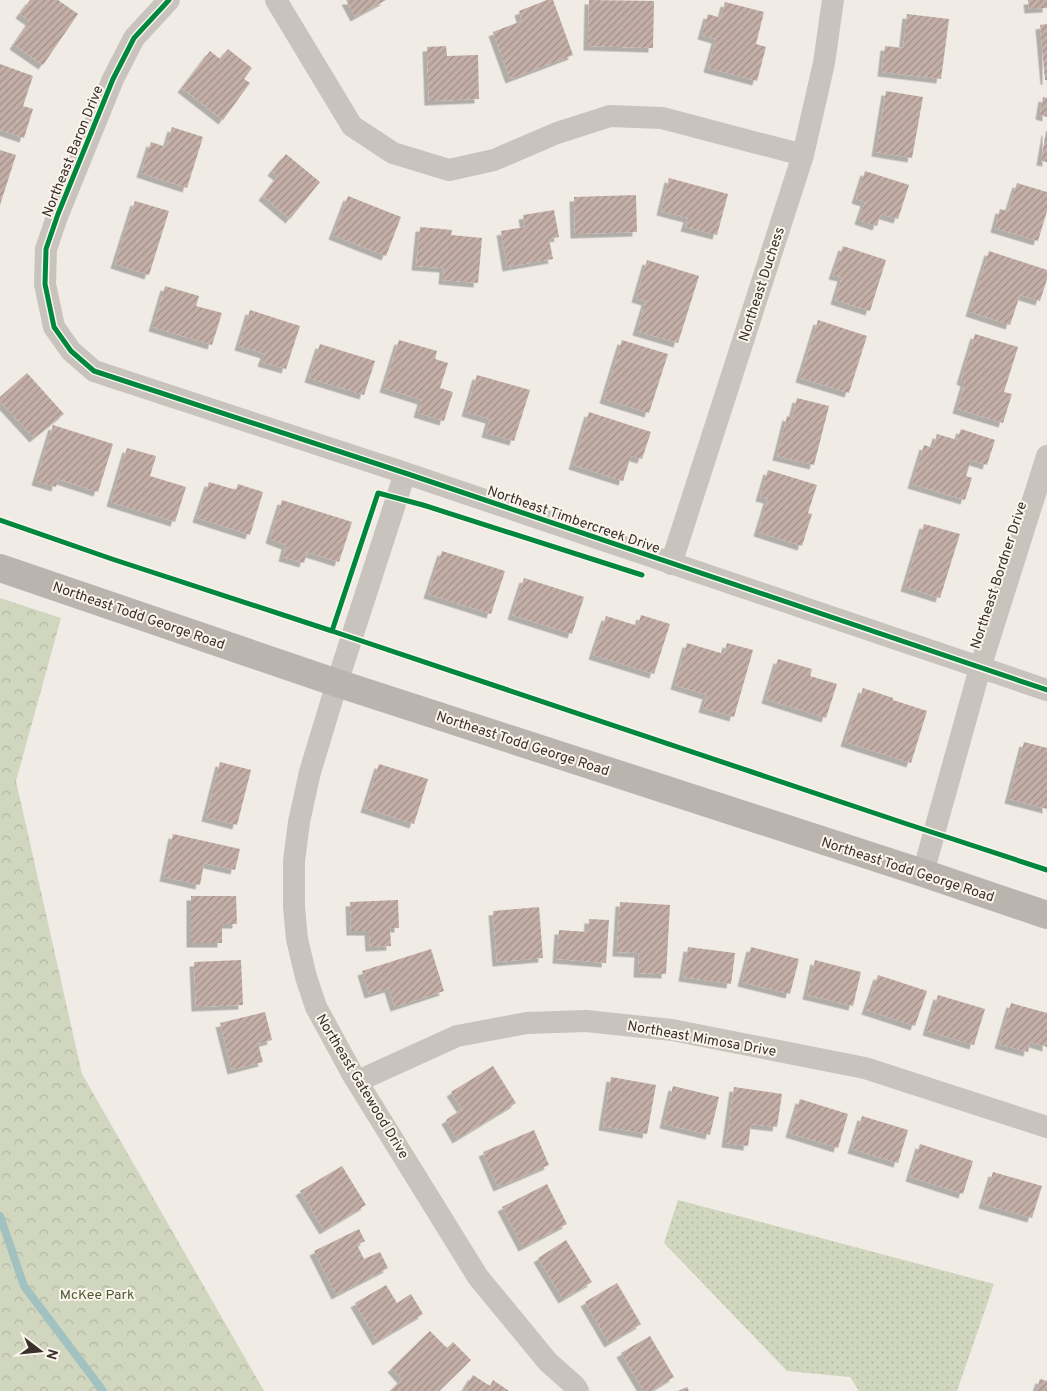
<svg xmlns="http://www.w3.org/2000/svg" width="1047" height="1391" font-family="Overpass,sans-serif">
<defs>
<pattern id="grass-dots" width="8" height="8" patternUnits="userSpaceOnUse" patternTransform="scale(1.25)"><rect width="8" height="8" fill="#d1d6bf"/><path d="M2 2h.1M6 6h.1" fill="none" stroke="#b4b8a4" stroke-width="1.8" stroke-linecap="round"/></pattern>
<pattern id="park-crowns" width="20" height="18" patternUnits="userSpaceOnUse" patternTransform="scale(1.25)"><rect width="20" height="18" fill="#d1d6bf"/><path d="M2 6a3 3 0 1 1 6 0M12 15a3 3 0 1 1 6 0" fill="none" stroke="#b4b8a4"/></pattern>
<pattern id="building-hatch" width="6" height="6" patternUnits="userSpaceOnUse" patternTransform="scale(1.25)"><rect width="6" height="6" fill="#c3afa7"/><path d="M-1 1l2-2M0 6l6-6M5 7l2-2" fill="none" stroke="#a08f88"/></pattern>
<filter id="shadow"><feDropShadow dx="-4.5" dy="4.5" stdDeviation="0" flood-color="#0004"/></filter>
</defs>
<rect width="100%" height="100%" fill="#f0ebe5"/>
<path fill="url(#grass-dots)" d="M678,1200L994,1284L957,1391H859L850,1377L787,1371L664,1243Z"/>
<path fill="url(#park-crowns)" d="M0,598L61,618L16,781L82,1074L264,1391H0Z"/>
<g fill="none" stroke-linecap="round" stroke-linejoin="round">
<path stroke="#a1c2c1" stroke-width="8" d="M0,1216L24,1286L103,1391"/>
</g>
<path fill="url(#building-hatch)" filter="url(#shadow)" d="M30,0H58L78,14L43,65L14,45L30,21L20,14Z
M346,0H386L355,17Z
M547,0H553L573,55L510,79L493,32L522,21L519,11Z
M589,0L654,1L653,48L588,46Z
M1028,0H1047V8L1029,9Z
M725,2L764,12L756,44L766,47L757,81L708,68L716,39L702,35L708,14L721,18Z
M907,14L949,19L941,79L882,72L885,46L903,48Z
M1047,24V80H1045L1040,25Z
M446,46L447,56L478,55L479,99L429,101L427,47Z
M228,49L252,68L244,79L250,83L223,120L182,88L210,51L220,59Z
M0,64L33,76L23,106L33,109L24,138L0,130Z
M886,91L923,97L912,158L876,152Z
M1043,97L1047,98V117L1040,115Z
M172,127L203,137L187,188L141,173L151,142L166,147Z
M1046,131L1047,132V162L1041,161Z
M0,150L16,155L0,205Z
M286,154L320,182L290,219L263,196L278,176L272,171Z
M865,171L909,185L898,219L881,214L877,226L859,220L865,202L856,199Z
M669,178L728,194L717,235L685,227L688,218L661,211Z
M1017,183L1047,192V211L1038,241L995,228L1000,209L1008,211Z
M636,195L637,232L575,234L574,197Z
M348,196L401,217L386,256L333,235Z
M135,201L169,211L149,275L115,264Z
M554,210L559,237L549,239L553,259L507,267L501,231L525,227L523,215Z
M420,227L452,230L451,235L482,238L478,283L443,280L444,268L416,266Z
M843,246L886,260L870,311L835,300L842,277L833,275Z
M989,251L1047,270V279L1040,301L1020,295L1010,325L970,312Z
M647,260L699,276L678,343L637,331L646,301L636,298Z
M165,286L199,296L196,306L222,313L212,345L153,327Z
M250,310L300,326L286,369L262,362L265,354L239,346Z
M818,320L867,336L849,393L800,378Z
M975,334L1018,347L1004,392L1012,394L1003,423L957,409L965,382L961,380Z
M399,340L437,351L435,359L448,363L440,388L453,392L444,421L418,413L422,400L384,388Z
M622,340L668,354L649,413L604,399Z
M320,344L375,361L364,395L309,378Z
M27,373L64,414L34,438L0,401V397Z
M477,375L530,390L514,441L486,433L490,419L466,412Z
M797,398L829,406L814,465L777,456L787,416L792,418Z
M589,412L651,432L642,459L631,456L623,481L573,465Z
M53,425L113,444L98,492L58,479L56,487L36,481Z
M961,429L995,440L987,465L971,460L966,476L972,478L965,500L912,484L924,445L933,448L937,434L957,440Z
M127,448L156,456L150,476L186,487L175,522L111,502Z
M768,470L817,485L808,513L812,514L802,546L758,532L768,499L760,497Z
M209,482L236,490L238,484L263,492L250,535L197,518Z
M282,500L352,522L339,562L307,552L304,563L283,557L286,545L270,539Z
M924,524L960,534L940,598L905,587Z
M442,551L505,571L491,614L428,594Z
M524,578L584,597L572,634L512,615Z
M641,615L670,624L654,674L593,655L606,616L638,626Z
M687,643L724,654L727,643L753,650L734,717L703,708L707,695L675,685Z
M778,659L812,669L810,676L837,684L826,718L766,699Z
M863,688L893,698V700L927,711L911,763L845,742Z
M1024,742L1047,748V809L1009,799Z
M220,762L251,770L237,825L206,817Z
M379,764L428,779L414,824L365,808Z
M173,834L240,849L235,870L204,863L200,885L164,877Z
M191,896H236L237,924H222V943H191Z
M398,900L399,928H390L391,946L370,947L369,931H351L350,902Z
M620,902L670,905L666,974L638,973L639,953L617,952Z
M539,907L543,958L497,962L493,911Z
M589,919L609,920L606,963L557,959L559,930L588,932Z
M688,947L735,953L731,984L683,977Z
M751,947L799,959L790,994L742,982Z
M431,949L444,991L395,1007L389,988L369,994L362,971Z
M241,960L243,1005L196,1007L194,962Z
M815,960L861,972L853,1006L807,995Z
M878,975L927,991L915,1026L866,1010Z
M938,995L985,1009L974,1045L927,1031Z
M1011,1003L1047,1013V1047L1030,1042L1028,1052L999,1044Z
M265,1012L272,1040L258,1044L263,1062L232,1070L220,1023Z
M493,1066L516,1103L457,1139L446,1120L462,1109L451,1092Z
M611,1077L656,1085L647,1134L603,1126Z
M673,1086L719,1097L710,1135L664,1124Z
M734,1087L782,1094L777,1127L751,1124L748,1146L726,1143Z
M800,1099L848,1114L838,1148L790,1133Z
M862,1116L908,1130L898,1163L852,1149Z
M534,1130L549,1165L498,1187L483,1152Z
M920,1144L973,1161L963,1194L910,1177Z
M342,1166L366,1205L324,1230L300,1191Z
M993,1172L1042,1186L1032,1218L983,1204Z
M547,1184L567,1224L523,1247L502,1207Z
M359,1229L365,1241L357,1245L364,1259L380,1252L388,1268L336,1295L314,1251Z
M566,1240L592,1282L563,1299L538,1258Z
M617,1283L641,1324L609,1343L585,1302Z
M386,1285L397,1303L411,1294L423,1314L377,1341L355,1303Z
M430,1331L447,1348L453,1342L471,1360L439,1391H390L402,1379L392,1368Z
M650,1336L674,1377L651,1391H644L621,1353Z
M473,1375L490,1386L493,1380L509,1391H463Z
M1040,1379L1047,1381V1391H1036Z
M687,1387L689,1391H678Z"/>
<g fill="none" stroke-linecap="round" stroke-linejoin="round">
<path stroke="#c9c3be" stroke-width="22" d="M169,0L134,38L113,79L58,214L46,249L45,284L54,327L71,351L94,371L405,473L1047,690
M276,0L352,126L393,153L449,170L494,160L557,133L610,116L662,118L803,155
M405,473L337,683L310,772L299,822L294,861V907L297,939L306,977L316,1007L353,1075L478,1277L548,1362L575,1386L578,1391
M671,564L803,155L824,63L833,0
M923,873L980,668L1047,456
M358,1081L457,1036L527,1023L586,1021L672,1030L865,1068L1047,1127"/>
<path stroke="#bab3ae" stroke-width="28" d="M0,568L337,683L923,873L1047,915"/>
<defs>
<path id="cycleway" d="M169,0L134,38L113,79L58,214L46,249L45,284L54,327L71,351L94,371L405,473L1047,690
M0,520L112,559L332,631
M642,575L423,505L378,493L332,631L907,824L1047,870"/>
</defs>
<use href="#cycleway" stroke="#fbf5ee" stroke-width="8"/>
<use href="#cycleway" stroke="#00873e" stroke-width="5"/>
</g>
<g text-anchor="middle" stroke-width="4" stroke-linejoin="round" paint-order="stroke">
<g font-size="14" fill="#3b302b" stroke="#fbf5ee">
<text transform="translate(72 151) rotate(-68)" y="5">Northeast Baron Drive</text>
<text transform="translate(761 284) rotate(-72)" y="5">Northeast Duchess</text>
<text transform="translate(574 519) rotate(19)" y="5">Northeast Timbercreek Drive</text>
<text transform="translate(998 575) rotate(-72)" y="5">Northeast Bordner Drive</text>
<text transform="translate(139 615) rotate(19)" y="5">Northeast Todd George Road</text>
<text transform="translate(523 743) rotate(18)" y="5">Northeast Todd George Road</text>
<text transform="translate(908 869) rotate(18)" y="5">Northeast Todd George Road</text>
<text transform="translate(702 1038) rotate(10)" y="5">Northeast Mimosa Drive</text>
<text transform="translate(363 1086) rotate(59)" y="5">Northeast Gatewood Drive</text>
</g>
<g font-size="14" fill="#4a5a2e" stroke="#fbf5ee">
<text x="97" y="1299">McKee Park</text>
</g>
</g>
<g transform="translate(40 1351) rotate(106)" stroke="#fbf5ee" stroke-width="4" paint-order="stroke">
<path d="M0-4L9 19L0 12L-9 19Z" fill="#3b302b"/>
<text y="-8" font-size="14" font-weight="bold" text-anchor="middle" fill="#3b302b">N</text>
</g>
</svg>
